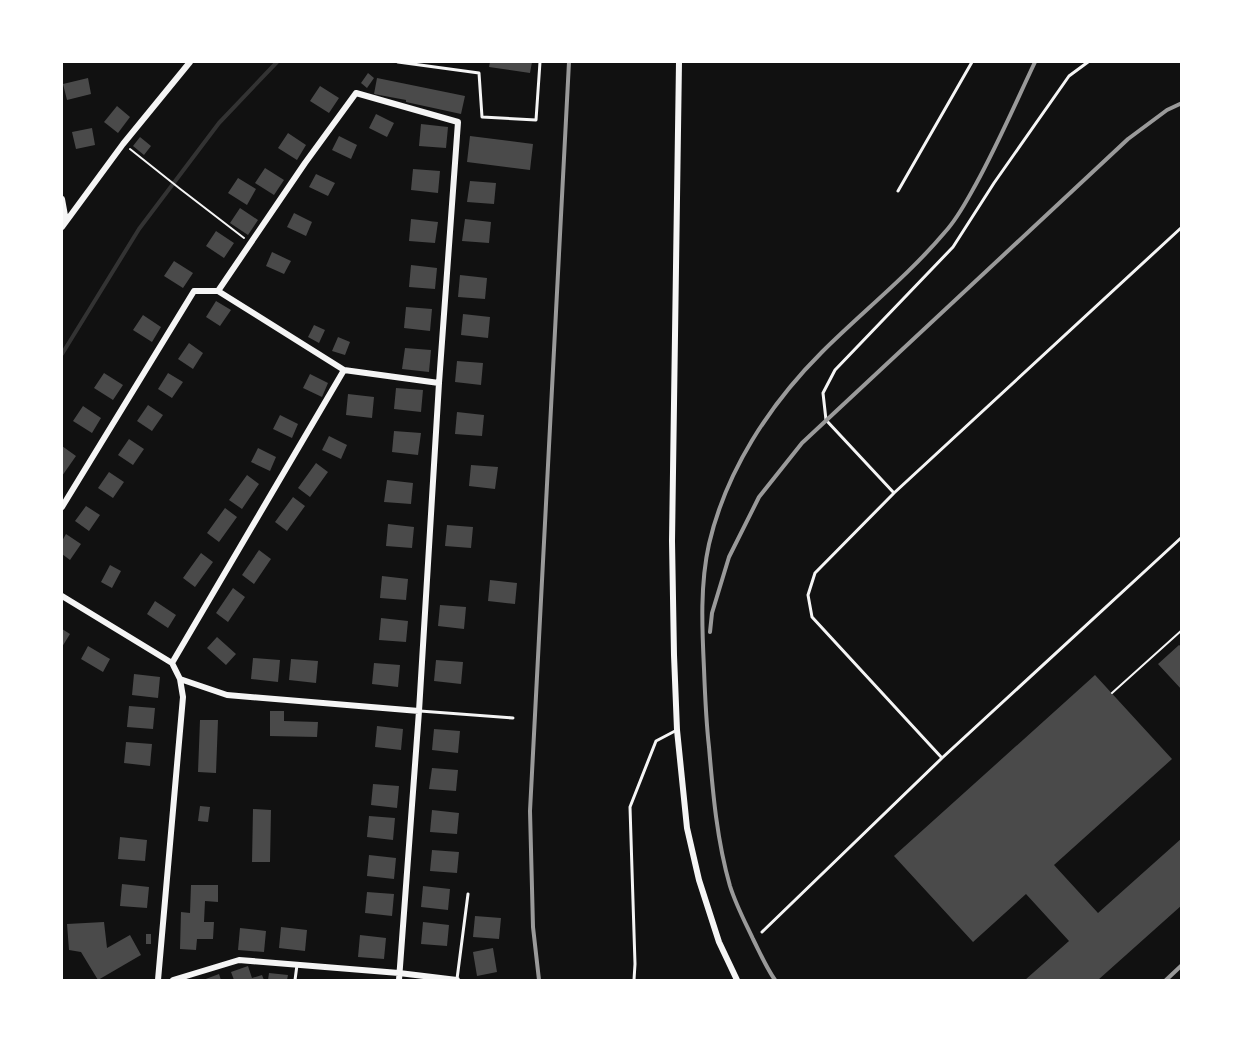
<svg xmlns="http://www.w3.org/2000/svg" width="1243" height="1042" font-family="Helvetica,sans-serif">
<rect width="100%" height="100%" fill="#111"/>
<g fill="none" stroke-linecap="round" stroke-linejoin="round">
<path stroke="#333" stroke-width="4" d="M62,354L139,229L219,123L277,62"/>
</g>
<path fill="#4a4a4a" d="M490,62H532L530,73L489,67Z
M368,73L374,78L367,88L361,83Z
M88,78L91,94L67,100L63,84Z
M377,78L465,96L461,114L406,102V100L374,94Z
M320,86L339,98L329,113L310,101Z
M117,106L130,117L118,133L104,122Z
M376,114L394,123L387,137L369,128Z
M421,124L448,127L446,148L419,146Z
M92,128L95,145L76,149L72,132Z
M288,133L306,145L297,160L278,148Z
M339,136L357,145L351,159L332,150Z
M470,136L533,144L530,170L467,162Z
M140,137L151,146L144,155L133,146Z
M265,168L284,180L274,195L255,183Z
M413,169L440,171L438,193L411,190Z
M316,174L335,183L328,196L309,187Z
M238,178L256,189L247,205L228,193Z
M470,181L496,183L494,204L467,202Z
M240,208L258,220L248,235L230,223Z
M294,213L312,222L306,236L287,227Z
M411,219L438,222L435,243L409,241Z
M465,219L491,222L489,243L462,241Z
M216,231L234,243L224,258L206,246Z
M272,252L291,261L284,274L266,266Z
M174,261L193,273L183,288L164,276Z
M411,265L437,268L435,289L409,287Z
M460,275L487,278L485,299L458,297Z
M216,301L231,310L220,326L206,317Z
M406,307L432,309L430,331L404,328Z
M463,314L490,317L488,338L461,335Z
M143,315L161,327L152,342L133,330Z
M314,325L325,330L319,343L308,337Z
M338,337L350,342L345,355L332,351Z
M189,343L203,353L193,369L178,359Z
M405,348L431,350L429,372L402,369Z
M457,361L483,363L481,385L455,382Z
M104,373L123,385L113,400L94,388Z
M168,373L183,382L172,398L158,389Z
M310,374L328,383L322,397L303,388Z
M396,388L423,390L421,412L394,409Z
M348,394L374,397L372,418L346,415Z
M148,405L163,415L152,431L137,421Z
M83,406L101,418L92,433L73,421Z
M457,412L484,415L482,436L455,434Z
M280,415L298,424L292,438L273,429Z
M394,431L421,433L418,455L392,452Z
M329,436L347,445L341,459L322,450Z
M129,439L144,449L133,465L118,455Z
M62,446L76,456L62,476Z
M258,448L276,457L270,471L251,462Z
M316,463L328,472L310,497L298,488Z
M471,465L498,467L495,489L469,486Z
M109,472L124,482L113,498L98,488Z
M247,475L259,484L242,509L229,500Z
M387,480L413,483L411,504L384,502Z
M293,497L305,506L287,531L275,522Z
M86,506L100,515L89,531L75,521Z
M225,508L237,517L219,542L207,533Z
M388,524L414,527L412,548L386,546Z
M447,525L473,527L471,548L445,546Z
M66,534L81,544L70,560L62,554V541Z
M259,550L271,559L254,584L242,575Z
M201,553L213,562L195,587L183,578Z
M110,565L121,571L112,588L101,582Z
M382,576L408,579L406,600L380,598Z
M490,580L517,583L515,604L488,601Z
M233,588L245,597L228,622L216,613Z
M155,601L176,615L168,628L147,614Z
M440,605L466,607L464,629L438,626Z
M381,618L408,621L406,642L379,640Z
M62,629L70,634L62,647Z
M217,637L236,654L226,665L207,648Z
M1179,645L1182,647V690L1158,664Z
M88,646L110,659L103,672L81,659Z
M253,658L280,660L278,682L251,679Z
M291,659L318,661L316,683L289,680Z
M436,660L463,662L461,684L434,681Z
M374,663L400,665L398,687L372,684Z
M134,674L160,677L158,698L132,695Z
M1095,675L1172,759L1054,865L1098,913L1182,838V905L1098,980H1025L1069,941L1026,894L973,942L894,856Z
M129,706L155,708L153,729L127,727Z
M270,711H284V721L318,722L317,737L270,736Z
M200,720H218L216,773L198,772Z
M377,726L403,729L401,750L375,747Z
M434,729L460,731L458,753L432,750Z
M126,742L152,744L150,766L124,763Z
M432,768L458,770L456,791L429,789Z
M373,784L399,786L397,808L371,805Z
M200,806L210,807L208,822L198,821Z
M253,809L271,810L270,862H252Z
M432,810L459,813L457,834L430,832Z
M369,816L395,818L393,840L367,837Z
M120,837L147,840L145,861L118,859Z
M432,850L459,852L457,873L430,871Z
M369,855L396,858L394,879L367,876Z
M122,884L149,887L147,908L120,906Z
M191,885H218V902L205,901L204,922H214L213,939H197L196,950L180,949L181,912L190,913Z
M423,886L450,889L448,910L421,907Z
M367,892L394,894L392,916L365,913Z
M475,916L501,918L499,939L473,937Z
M104,922L107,948L130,935L141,955L98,980L81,952L69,950L67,924Z
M423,922L449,925L447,946L421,944Z
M281,927L307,930L305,951L279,948Z
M240,928L266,931L264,952L238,950Z
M146,934H151V944H146Z
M360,935L386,938L384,959L358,957Z
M493,948L497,972L477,976L473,952Z
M248,966L252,978L262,975L264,980H234L231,972Z
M269,973L288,975L287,980H268Z
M219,974L221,980H203Z"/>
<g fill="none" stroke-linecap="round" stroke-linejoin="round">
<path stroke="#f5f5f5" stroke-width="2" d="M130,149L179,188L244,238
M1112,693L1182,630"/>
<path stroke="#f5f5f5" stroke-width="3" d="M398,62L479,73L482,117L536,120L540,62
M898,191L972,62
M894,493L826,420L823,393L835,370L953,247L994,183L1069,76L1088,62
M420,711L513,718
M942,758L812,617L808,595L815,573L894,493L1182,227
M762,932L942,758L1182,537
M457,979L468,894
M295,980L297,965
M634,980L635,964L630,807L656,741L675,731"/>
<path stroke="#f5f5f5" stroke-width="6" d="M679,62L672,541L674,655L677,730L687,828L699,880L719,942L737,980
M62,199L66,221
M62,227L123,144L190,62
M218,291L344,370L439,383
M62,507L194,291H218L305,163L356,93L458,122L439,383L419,711L399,980
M62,596L172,663
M172,663L344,370
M180,679L227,695L419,711
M158,980L183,697L180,679L172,663
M173,980L239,960L399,973L457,980"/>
<path stroke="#9a9a9a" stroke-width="4" d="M710,632L712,613L729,557L759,497L802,443L1128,139L1167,110L1182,103
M539,980L533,927L530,811L569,62
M775,980C766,967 760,953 753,939C745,922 736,905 730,886C717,841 713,794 709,747C706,721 705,695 704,669C702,628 700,584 709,544C726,471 769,405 822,352C862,312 908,276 945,232C958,218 967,200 976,184C998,144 1016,102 1035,62
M1166,980L1182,965"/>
</g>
<rect width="1243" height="1042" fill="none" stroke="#ffffff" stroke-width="126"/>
</svg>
